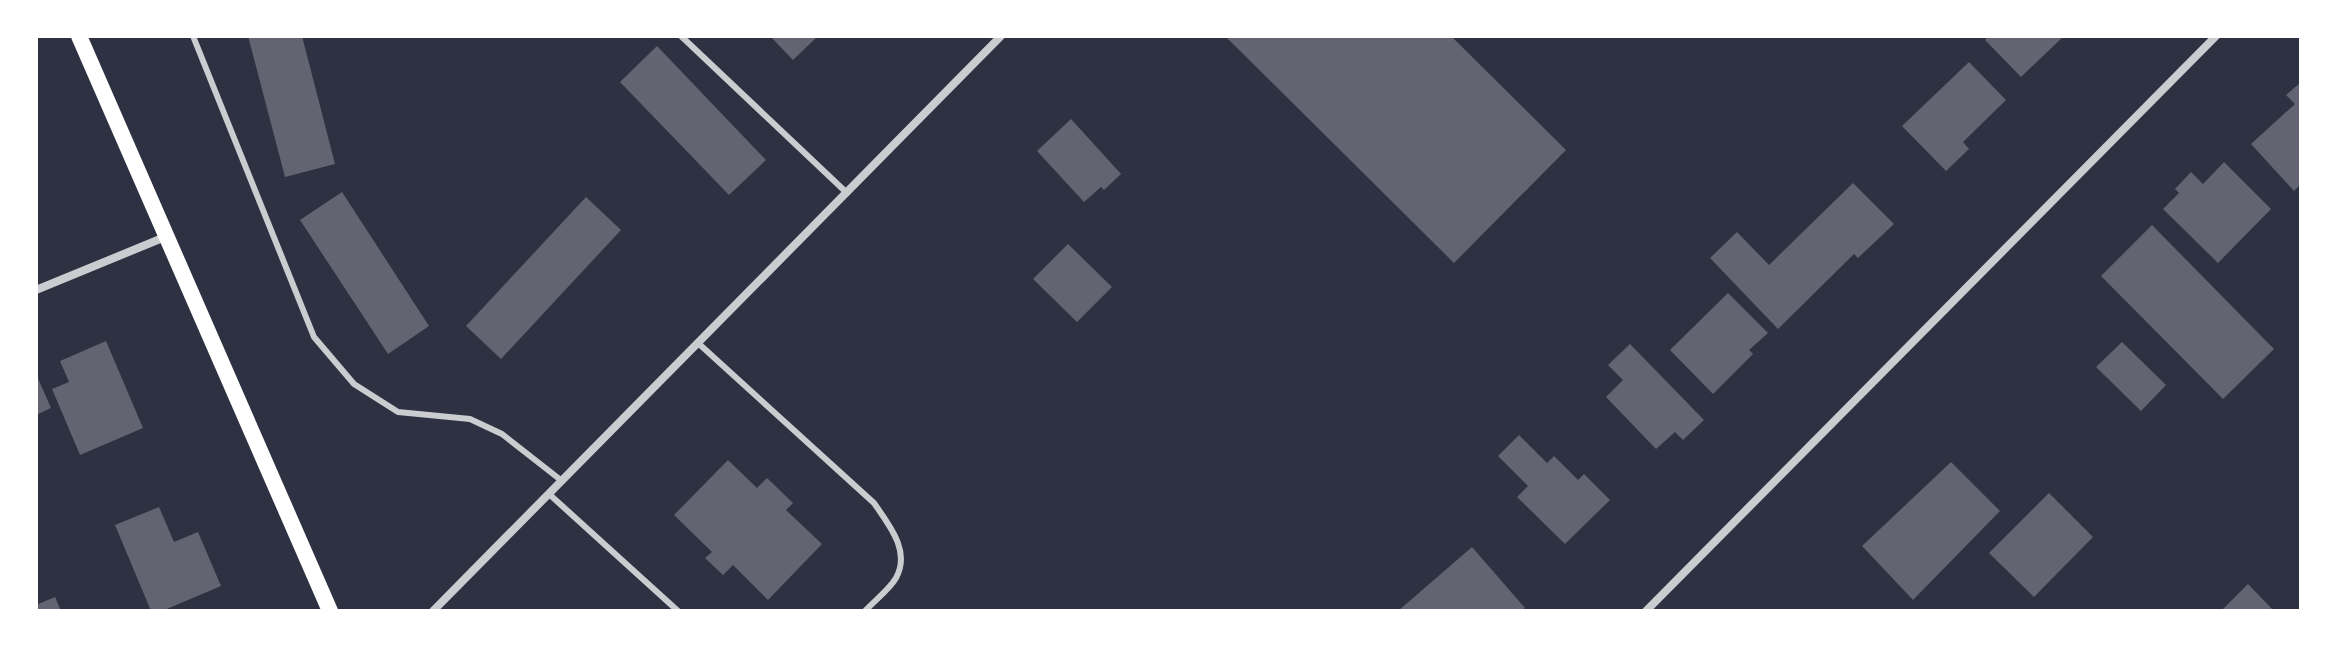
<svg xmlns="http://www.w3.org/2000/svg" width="2337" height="647" font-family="Ubuntu,sans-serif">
<rect width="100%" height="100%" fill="#2d3142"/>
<path fill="#626471" d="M248,36H302L335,164L285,177Z
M770,36H818L793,60Z
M1225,36H1451L1566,150L1454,263Z
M1989,36H2064L2021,77L1985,40Z
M657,46L766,160L729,195L620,82Z
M1969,62L2006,100L1963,142L1969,149L1946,171L1902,126Z
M2301,82V184L2294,191L2251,144L2295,104L2286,95Z
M1071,119L1121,174L1104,190L1101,187L1084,202L1037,151Z
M2224,162L2271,209L2218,263L2163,209L2179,193L2175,189L2191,172L2203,184Z
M1853,183L1894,224L1858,258L1854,254L1778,329L1710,258L1737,232L1769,265Z
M342,192L429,326L388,354L300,220Z
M586,197L621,230L501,359L466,326Z
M2152,225L2274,349L2223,399L2101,276Z
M1068,244L1112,287L1077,322L1033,279Z
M1728,293L1768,333L1749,350L1753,354L1713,394L1670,350Z
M106,341L143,428L80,455L52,389L69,382L60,361Z
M2122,342L2166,385L2141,411L2096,367Z
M1630,344L1704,420L1683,440L1675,432L1656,449L1606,397L1623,380L1608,365Z
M36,374L51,408L36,415Z
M1519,435L1547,463L1554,456L1578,480L1584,474L1610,500L1565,544L1517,497L1528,486L1498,456Z
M728,460L757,488L767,478L793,503L786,510L822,544L768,600L733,565L723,575L705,558L712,552L674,515Z
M1951,462L2000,511L1913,600L1862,546Z
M2049,493L2093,537L2034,597L1989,553Z
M159,507L174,542L198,532L221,586L162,611H151L115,525Z
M1472,547L1525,608L1521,611H1398Z
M2248,584L2274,611H2221Z
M55,597L61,611H36V605Z"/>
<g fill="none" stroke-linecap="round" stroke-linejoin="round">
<path stroke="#caccd0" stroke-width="6" d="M193,36L314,337L354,384L398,412L470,419L502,434L562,481
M681,36L847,193
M698,343L874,503C889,525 911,551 896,578C889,590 874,601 865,611
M549,494L678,611"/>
<path stroke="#caccd0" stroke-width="8" d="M36,290L165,237
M433,611L1001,36
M1646,611L2216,36"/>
<path stroke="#fff" stroke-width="16" d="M79,36L330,611"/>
</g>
<rect width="2337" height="647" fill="none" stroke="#ffffff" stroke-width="76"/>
</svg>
